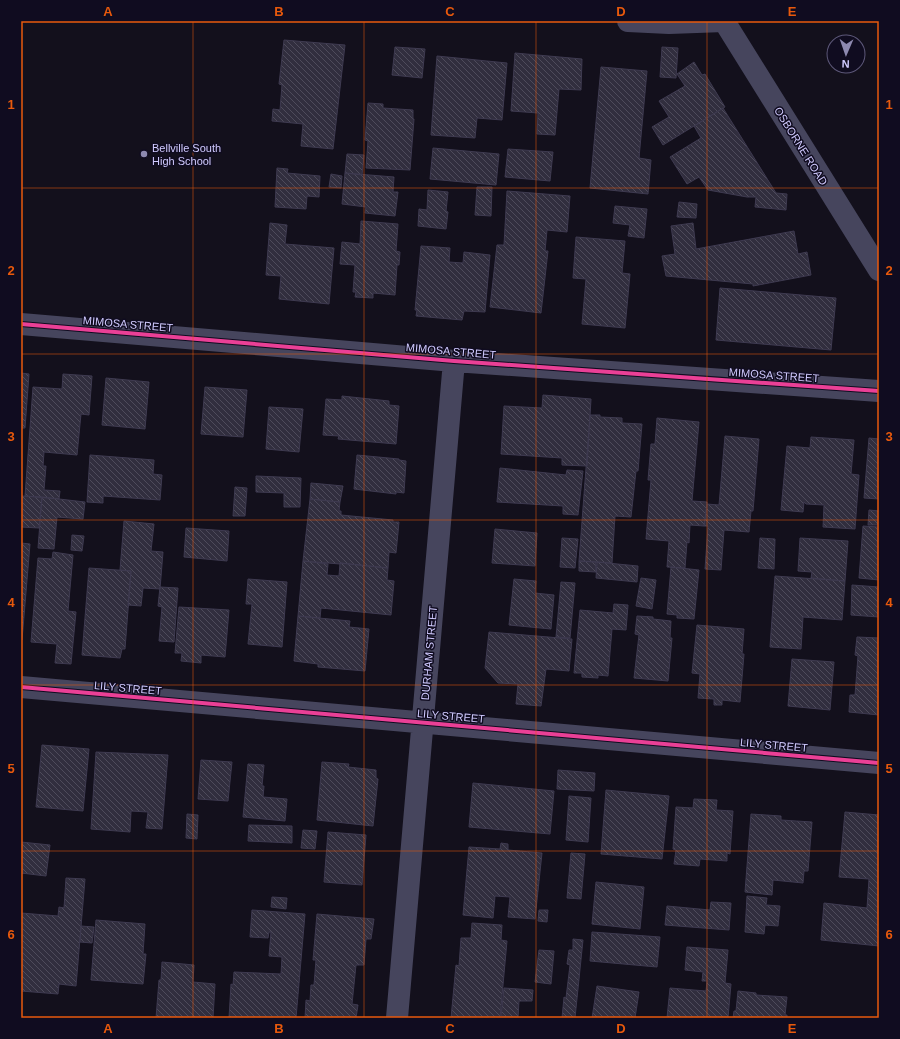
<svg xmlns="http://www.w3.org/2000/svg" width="900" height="1039" font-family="Arial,sans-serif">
<defs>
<pattern id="building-back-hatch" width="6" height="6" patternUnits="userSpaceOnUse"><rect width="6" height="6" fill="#312e3e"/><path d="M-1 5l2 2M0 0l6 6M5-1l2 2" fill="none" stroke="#4e4b5b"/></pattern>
</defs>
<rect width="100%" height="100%" fill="#13101c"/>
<path fill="url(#building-back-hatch)" stroke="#3e3a50" d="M284,40L345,45L333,149L301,146L303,124L272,121L273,109L280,110L282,85L279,84Z
M395,47L425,49L422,78L392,75Z
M662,47L678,48L676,78L660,77Z
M515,53L582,59L581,90L559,89L555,135L537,134L538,113L511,111Z
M437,56L507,63L502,120L477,118L475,138L431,135Z
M694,62L702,75L705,74L725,107L663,145L652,127L669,117L659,101L685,86L677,74Z
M601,67L647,71L639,158L651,160L648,194L590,188Z
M368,103L383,104V108L413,110V119H414L410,170L366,168L368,141L365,140Z
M723,108L776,193L787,194L786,210L755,207L756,197H747L708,190L699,177L687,184L670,157L701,138L694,126Z
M433,148L499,154L496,185L430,179Z
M508,149L553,152L550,181L505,177Z
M347,154L364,155L362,175L345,173Z
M277,168L288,169L287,173L320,176L319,197L307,196L306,209L275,207Z
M345,173L394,177L393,192H398L395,216L365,213L366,207L342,204Z
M331,174L342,176L341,188L329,187Z
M477,187H492L491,216L475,215Z
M428,190L448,192L446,211L448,212L446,229L418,226L419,209L427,210Z
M507,191L570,196L567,232L547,230L545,251H548L541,313L490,307L497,245H504Z
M679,202L697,204L696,218L677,217Z
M615,206L647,209L644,238L628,236L630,225L613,223Z
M361,221L398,224L396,251L400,252L399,265H397L395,295L373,293V298L355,297L356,292H353L355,265L340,264L342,242L360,244Z
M270,223L287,225L285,244L334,248L329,304L279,299L281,276L266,275Z
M693,223L696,249L794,231L798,254L807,252L811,275L753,286V284L666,276L662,256L675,254L671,226Z
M576,237L625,241L622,273L630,274L625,328L582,324L586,279L573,278Z
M421,246L450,248L449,262L463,263L464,252L490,255L485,312L464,311L462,320L416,316L417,310H415Z
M720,288L836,298L831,350L716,340Z
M21,373L29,374L25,428H21Z
M63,374L92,376L89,415L81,414L77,455L44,452L43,466H46L44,490L60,491L59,499L25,496L33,387L62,389Z
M106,378L149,382L145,429L102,425Z
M205,387L247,390L243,437L201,434Z
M543,395L591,399L587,466L562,465V458L501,454L504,406L542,408Z
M342,396L389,401V405L399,406L396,444L338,439L339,436L323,435L326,399L342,400Z
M269,407L303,409L299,452L266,449Z
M590,415H600V417L622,418V423L642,424L638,471H636L631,517L615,516L612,563L579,561Z
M657,418L699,422L692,501L707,502V504L704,526L690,525L689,543L687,542L685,568L667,567L669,541L646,539L651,480H648L651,444H655Z
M725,436L759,439L753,511H751L749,532L724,530L721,570L705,569L708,526H704L707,504L719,505Z
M811,437L854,440L851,474L859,475L855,529L823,527L824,505L806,504L804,502L803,512L781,510L787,446L810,448Z
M869,438L879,439V499L864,498Z
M90,455L154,460L153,474L162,475L160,500L103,496V503L87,502Z
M357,455L399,459V460L406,461L404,493L396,492V494L354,489Z
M500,468L566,475L567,470L583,471L578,515L563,514V506L497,502Z
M256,476L301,478L300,507H284V493L256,492Z
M311,483L343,486L340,502L310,499Z
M235,487L247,488L245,516H233Z
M21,496L42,497L39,528L21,527Z
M42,497L85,502L83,519L57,517L54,549L38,548Z
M310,499L340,502L339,511H341V515L393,520V522H399L396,553L389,552L388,568L340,563V564L303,561Z
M869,510L879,511V525H868Z
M124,521L154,524L151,551L163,552L160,589L143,588L141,606L128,605L131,571L120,570Z
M863,526L879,527V580L859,578Z
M186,528L229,531L227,561L184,557Z
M495,529L537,533L535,566L492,563Z
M72,535L84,536L82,551L71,550Z
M562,538L578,539L575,568L560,567Z
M760,538L775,539L774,569L758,568Z
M800,538L848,541L845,581L811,578L812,572L798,571Z
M21,543L30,544L22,640H21Z
M53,552L73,555L68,611L76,612L71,664L55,663L57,644L31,642L38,558L52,559Z
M303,561L328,564L327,575L339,576L340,563L388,568L387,580L394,581L391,615L321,608L320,618L298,616Z
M579,561L596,562V572L579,571Z
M597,562L638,566L637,582L596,578Z
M671,567L699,570L694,619L677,618V615L667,614Z
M89,568L131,571L125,649H122L120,658L82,655Z
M775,576L845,581L842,620L803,617L801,649L770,647Z
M641,578L656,580L652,609L636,606Z
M248,579L287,582L282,647L248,644L252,604H246Z
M514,579L536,581L535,593L554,595L551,629L509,625Z
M561,582L575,583L570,638L556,637Z
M852,585L879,587V617L851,615Z
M160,587L178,588L174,642L159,641L162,607L158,606Z
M614,604L628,605L626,630L612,629L608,676L598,675V678L582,677V673H574L580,610L613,613Z
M179,607L229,610L225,657L201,655V663L181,661L182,653H175Z
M298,616L350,621L349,627L369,629L365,671L318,667V664L294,661Z
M637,616L653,617V619L671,621L670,638H672L668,681L634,678L639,635L635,634Z
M697,625L744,629L742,654H744L740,702L722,700V705H714V699L698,698L700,674L692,673Z
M489,632L572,639L569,671L546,669L541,706L516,704L518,684L498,683L485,668Z
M857,637L879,638V715L849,712L850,695H855L858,656L855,655Z
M792,659L834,662L830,710L788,706Z
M42,745L89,749L83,811L36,807Z
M96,752L168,755L162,829L146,828L148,812L131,811L130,832L91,829Z
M201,760L232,762L228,801L198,799Z
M322,762L349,764L348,767L376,770V778L378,779L373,826L317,820Z
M248,764L264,765L262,786H264L263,797L287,799L285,821L243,817Z
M558,770L595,773L594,791L557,789Z
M473,783L554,791L550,834L469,827Z
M606,790L669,796L662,859L601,854Z
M569,796L591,798L588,842L566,840Z
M694,799L717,800L716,810L733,811L730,854L727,853V861L700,859L699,866L674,864L676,850L673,849L676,807L693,808Z
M845,812L879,815V946L821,940L824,903L867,908L869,879L839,877Z
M187,814L198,815L197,839L186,838Z
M751,814L781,816V820L812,822L808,871H804L803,883L773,880L772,895L745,892Z
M249,825L292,826V843L248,841Z
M303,830L317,831L315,849L301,848Z
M328,832L366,835L362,885L324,882Z
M21,842L50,845L46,876L21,873Z
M501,843L508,844V850L542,853L535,919L508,917L510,897L495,896L493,918L463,915L469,847L500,849Z
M571,853L585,854L581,899L567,898Z
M66,878L85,879L76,986L59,984L58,994L21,991V913L58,916L59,907L64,908Z
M596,882L644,887L640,929L592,924Z
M747,896L767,898L766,905L780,906L778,926L765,925L764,934L745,932Z
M272,897L287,898L286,909L271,907Z
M711,902L731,903L729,930L665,925L667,906L710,910Z
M252,910L305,914L296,1018H229L231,984L233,985L234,972L281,974L282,957L269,956L271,932H269L268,938L250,937Z
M539,910H548L547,922L538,921Z
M317,914L374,919L371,939H366L364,965H356L352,1004L358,1005L356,1018H305L306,1000L310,1001L311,985H314L316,960H313Z
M96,920L145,924L143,954H146L143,984L91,980Z
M472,923L502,925L501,940L507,941L500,1018H451L456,965L459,966L461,938H471Z
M81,926L94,927L92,943L80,942Z
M592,932L660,937L657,967L590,961Z
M573,939L583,940L575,1018H562L564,997L566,998L570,965L567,964L569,950H573Z
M687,947L728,950L725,983L731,984L728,1018H667L670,988L706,991L707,981H702L703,972L685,970Z
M539,950L554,951L551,984L535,982Z
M162,962L194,965L193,982L215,984L213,1018H156L159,980H161Z
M597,986L639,992L635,1018H592Z
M504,988L533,990L532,1001H519L518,1018L501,1016Z
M738,991L756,993V995L787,997L785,1015H787V1018H733L734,1011H736Z"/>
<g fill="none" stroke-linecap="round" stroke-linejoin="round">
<path stroke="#46455d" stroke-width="22" d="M628,21L669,23L724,21
M724,21L879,270
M21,324L454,361L879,391
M21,687L879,763
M397,1018L454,361"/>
<defs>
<path id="cycleway" d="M21,324L454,361L879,391
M21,687L879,763"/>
</defs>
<use href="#cycleway" stroke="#100c20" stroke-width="6"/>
<use href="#cycleway" stroke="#ea4096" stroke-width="4"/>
</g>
<path fill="none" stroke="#e8590c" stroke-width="1" stroke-opacity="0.55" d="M193,21V1018M364,21V1018M536,21V1018M707,21V1018M21,188H879M21,354H879M21,520H879M21,685H879M21,851H879"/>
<circle fill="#8e8ab0" stroke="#100c20" stroke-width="1.5" cx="144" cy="154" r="4"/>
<g text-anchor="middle" stroke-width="3" stroke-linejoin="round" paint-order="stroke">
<g font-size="11" fill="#d1cbff" stroke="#100c20">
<text transform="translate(801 146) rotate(58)" y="4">OSBORNE ROAD</text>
<text transform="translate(128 324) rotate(5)" y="4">MIMOSA STREET</text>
<text transform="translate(451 351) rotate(5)" y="4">MIMOSA STREET</text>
<text transform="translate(774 375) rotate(4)" y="4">MIMOSA STREET</text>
<text transform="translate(429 653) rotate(-85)" y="4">DURHAM STREET</text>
<text transform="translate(128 688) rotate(5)" y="4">LILY STREET</text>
<text transform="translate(451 716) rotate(5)" y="4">LILY STREET</text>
<text transform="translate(774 745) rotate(5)" y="4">LILY STREET</text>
</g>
<g font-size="11" fill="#d1cbff" stroke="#100c20" text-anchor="start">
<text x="152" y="152">Bellville South<tspan x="152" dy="13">High School</tspan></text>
</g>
</g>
<rect width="900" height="1039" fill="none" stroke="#100c20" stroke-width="44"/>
<g transform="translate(846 54) rotate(182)"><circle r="19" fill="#100c20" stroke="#5d5879"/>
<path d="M0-3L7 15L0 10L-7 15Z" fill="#8e8ab0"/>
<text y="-6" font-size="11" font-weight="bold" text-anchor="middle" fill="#d1cbff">N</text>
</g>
<rect x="22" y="22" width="856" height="995" fill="none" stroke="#e8590c" stroke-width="1.5"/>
<g font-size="13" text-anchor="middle" font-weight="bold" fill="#e8590c">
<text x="108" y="16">A</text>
<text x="279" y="16">B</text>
<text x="450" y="16">C</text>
<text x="621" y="16">D</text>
<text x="792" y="16">E</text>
<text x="11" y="109">1</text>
<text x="889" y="109">1</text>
<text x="11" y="275">2</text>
<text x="889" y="275">2</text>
<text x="11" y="441">3</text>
<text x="889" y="441">3</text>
<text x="11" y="607">4</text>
<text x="889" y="607">4</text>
<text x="11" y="773">5</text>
<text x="889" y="773">5</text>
<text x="11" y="939">6</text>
<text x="889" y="939">6</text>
<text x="108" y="1033">A</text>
<text x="279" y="1033">B</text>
<text x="450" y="1033">C</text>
<text x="621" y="1033">D</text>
<text x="792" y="1033">E</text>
</g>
</svg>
